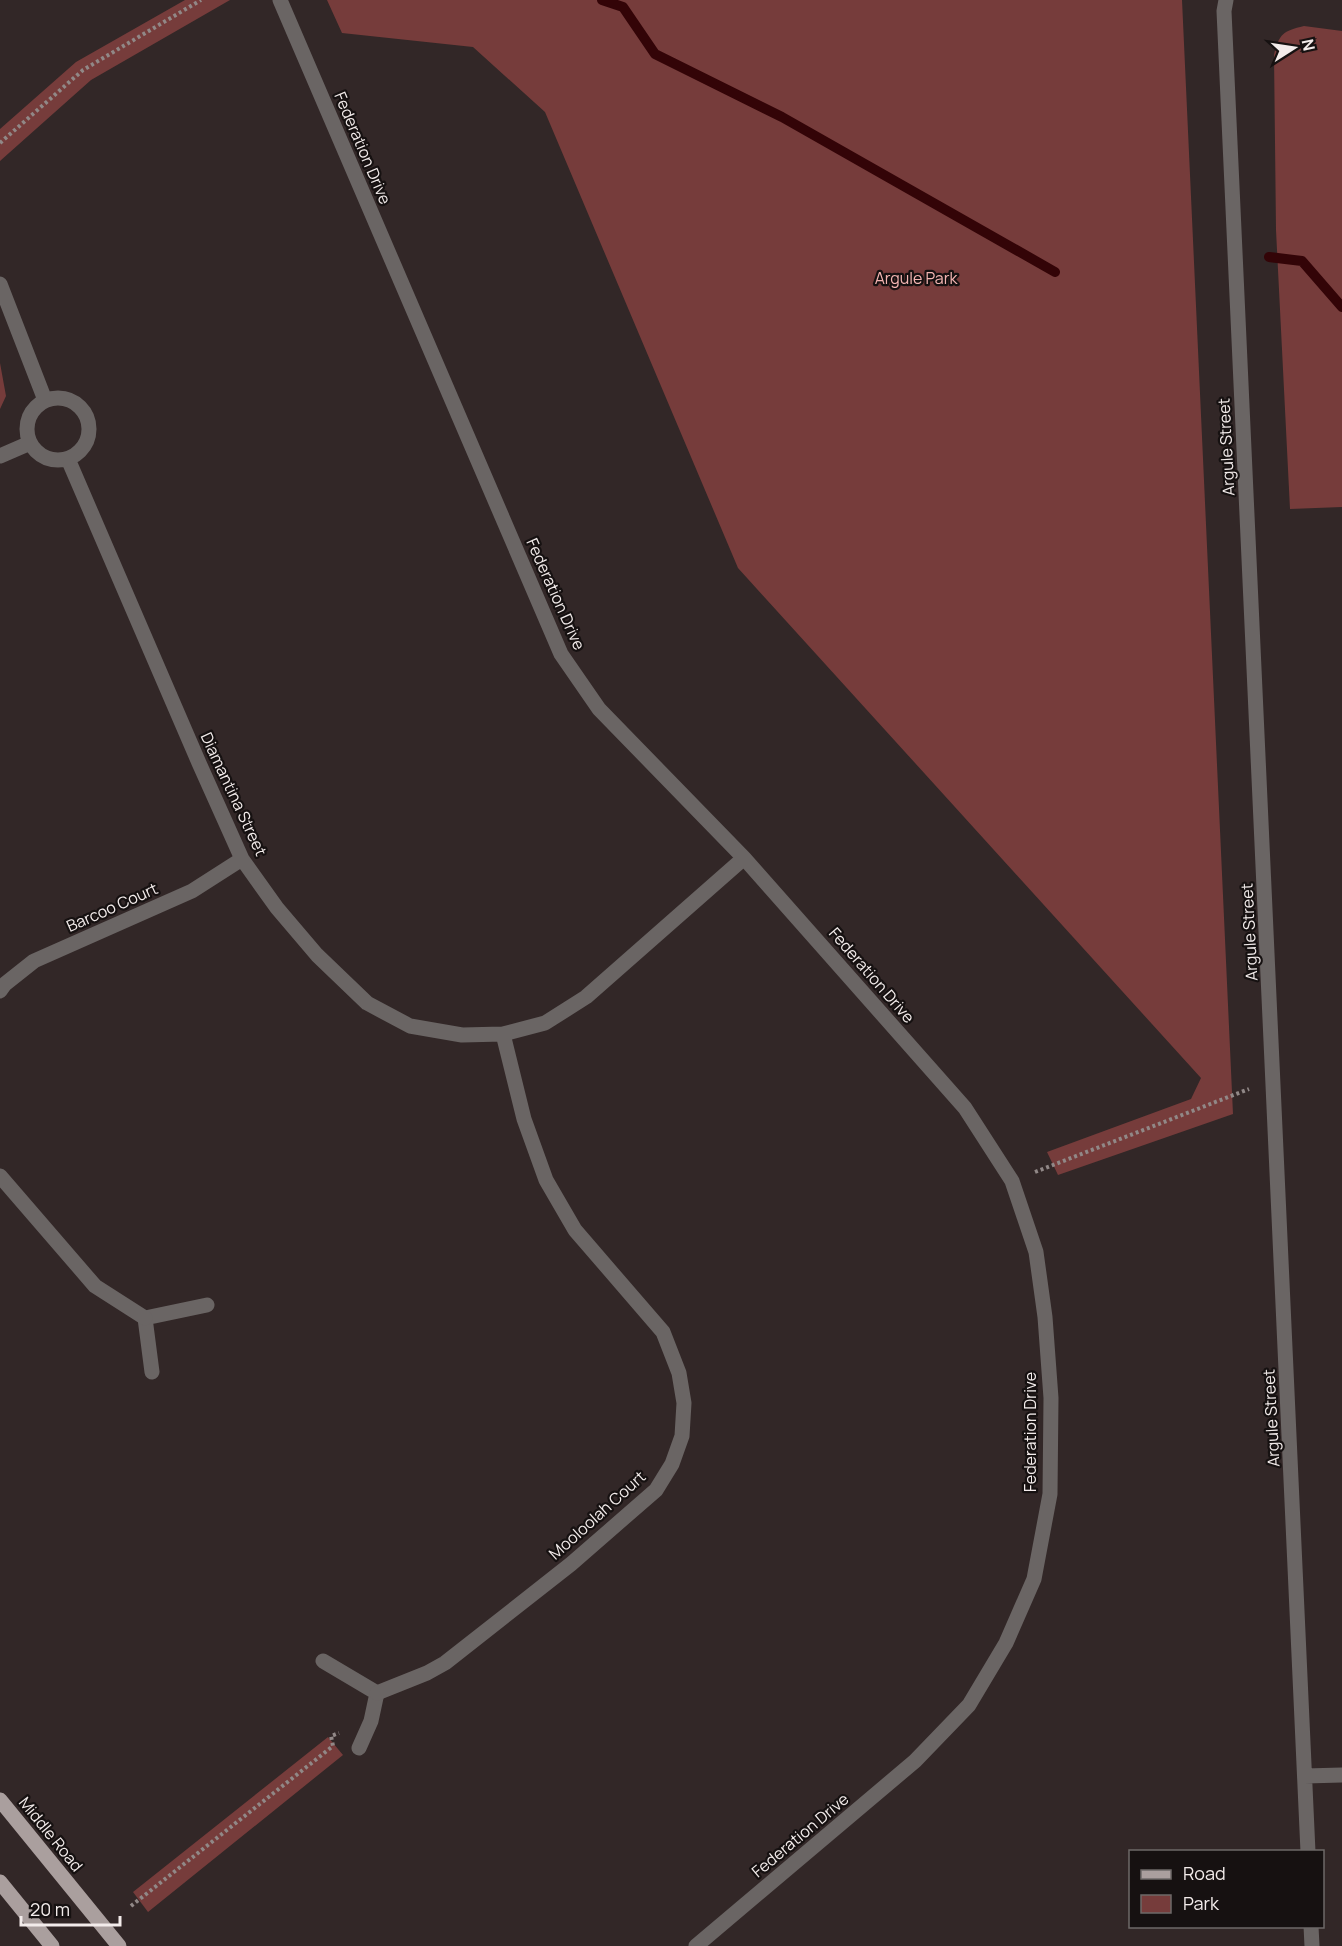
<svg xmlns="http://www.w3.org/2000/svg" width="1342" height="1946" font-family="Manrope,sans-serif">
<rect width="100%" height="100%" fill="#322727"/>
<path fill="#763c3b" d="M185,0H230L91,80L0,161V129L76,62Z
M327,0H1182L1233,1114L1058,1175L1047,1152L1191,1099L1201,1078L738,568L545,112L473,47L342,33Z
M1304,26L1342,31V507L1290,509L1276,230L1274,55C1279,34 1283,31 1304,26Z
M0,363L6,396L0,409Z
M328,1737L343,1755L148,1912L133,1892Z"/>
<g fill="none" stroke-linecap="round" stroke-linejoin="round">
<path stroke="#330407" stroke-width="10" d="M602,0L623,7L655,54L782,117L1055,272
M1269,257L1302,261L1342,307"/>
<path stroke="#918887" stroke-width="4" stroke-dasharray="3 3" stroke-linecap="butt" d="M0,143L83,70L201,0
M1035,1172L1249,1089
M131,1906L333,1746L331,1736L339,1733"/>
<path stroke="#6a6564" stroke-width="15" d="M152,1372L145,1318L207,1305
M323,1661L377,1693L371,1721L359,1748"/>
<path stroke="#6a6564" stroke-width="15" d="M280,0L561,654L599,709L744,858L965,1108L1012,1181L1036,1252L1045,1317L1051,1398L1050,1494L1034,1579L1006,1643L969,1705L915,1761L696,1946
M1226,0L1224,11L1308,1852
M0,284L45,400
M27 429a31 31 0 1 1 62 0a31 31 0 1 1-62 0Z
M0,456L30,443
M68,459L199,763L242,859L277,908L317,955L367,1003L410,1026L462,1035L503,1034L545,1023L586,997L744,858
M0,991L5,984L34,961L192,891L242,859
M0,1176L95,1286L145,1318
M377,1693L427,1673L445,1663L571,1564L656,1490L672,1464L682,1436L684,1403L679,1373L663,1332L575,1230L546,1180L524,1119L503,1034
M1305,1776L1342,1775
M1311,1926L1312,1946"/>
<path stroke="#aa9f9e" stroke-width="15" d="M0,1800L119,1946
M0,1882L52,1946"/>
</g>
<g text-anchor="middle" stroke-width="4.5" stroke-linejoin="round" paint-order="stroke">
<g font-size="16" fill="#f3eceb" stroke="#161111">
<text transform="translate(363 148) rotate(67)" y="6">Federation Drive</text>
<text transform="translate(1226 447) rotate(-93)" y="6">Argule Street</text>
<text transform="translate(556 594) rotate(66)" y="6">Federation Drive</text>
<text transform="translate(234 794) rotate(65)" y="6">Diamantina Street</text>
<text transform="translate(112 907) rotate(-24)" y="6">Barcoo Court</text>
<text transform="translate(1249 932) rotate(-93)" y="6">Argule Street</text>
<text transform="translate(872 975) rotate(49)" y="6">Federation Drive</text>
<text transform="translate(1271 1418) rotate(-93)" y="6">Argule Street</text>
<text transform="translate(1030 1432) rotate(-90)" y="6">Federation Drive</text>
<text transform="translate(597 1515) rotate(-42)" y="6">Mooloolah Court</text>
<text transform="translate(51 1834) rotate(51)" y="6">Middle Road</text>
<text transform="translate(800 1835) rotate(-40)" y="6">Federation Drive</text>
</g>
<g font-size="16" fill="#f4b5b2" stroke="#161111">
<text x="916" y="284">Argule Park</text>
</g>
</g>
<rect x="1129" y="1850" width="195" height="78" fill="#161111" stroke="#6e6968" stroke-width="1.5"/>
<rect x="1141" y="1870" width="30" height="9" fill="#aa9f9e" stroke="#6e6968" stroke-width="1.5"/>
<text x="1183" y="1880" font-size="18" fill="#f3eceb">Road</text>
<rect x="1141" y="1895" width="30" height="18" fill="#763c3b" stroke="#6e6968" stroke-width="1.5"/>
<text x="1183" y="1910" font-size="18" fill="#f3eceb">Park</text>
<g transform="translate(1294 48) rotate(78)" stroke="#161111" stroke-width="4.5" paint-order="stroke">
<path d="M0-4.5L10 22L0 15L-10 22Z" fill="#f3eceb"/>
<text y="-9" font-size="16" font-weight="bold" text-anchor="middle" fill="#f3eceb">N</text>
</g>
<path d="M21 1916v9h99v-9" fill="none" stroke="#f3eceb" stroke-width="3"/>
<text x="30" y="1916" font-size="18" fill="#f3eceb" stroke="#161111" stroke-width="4.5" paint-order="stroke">20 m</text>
</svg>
